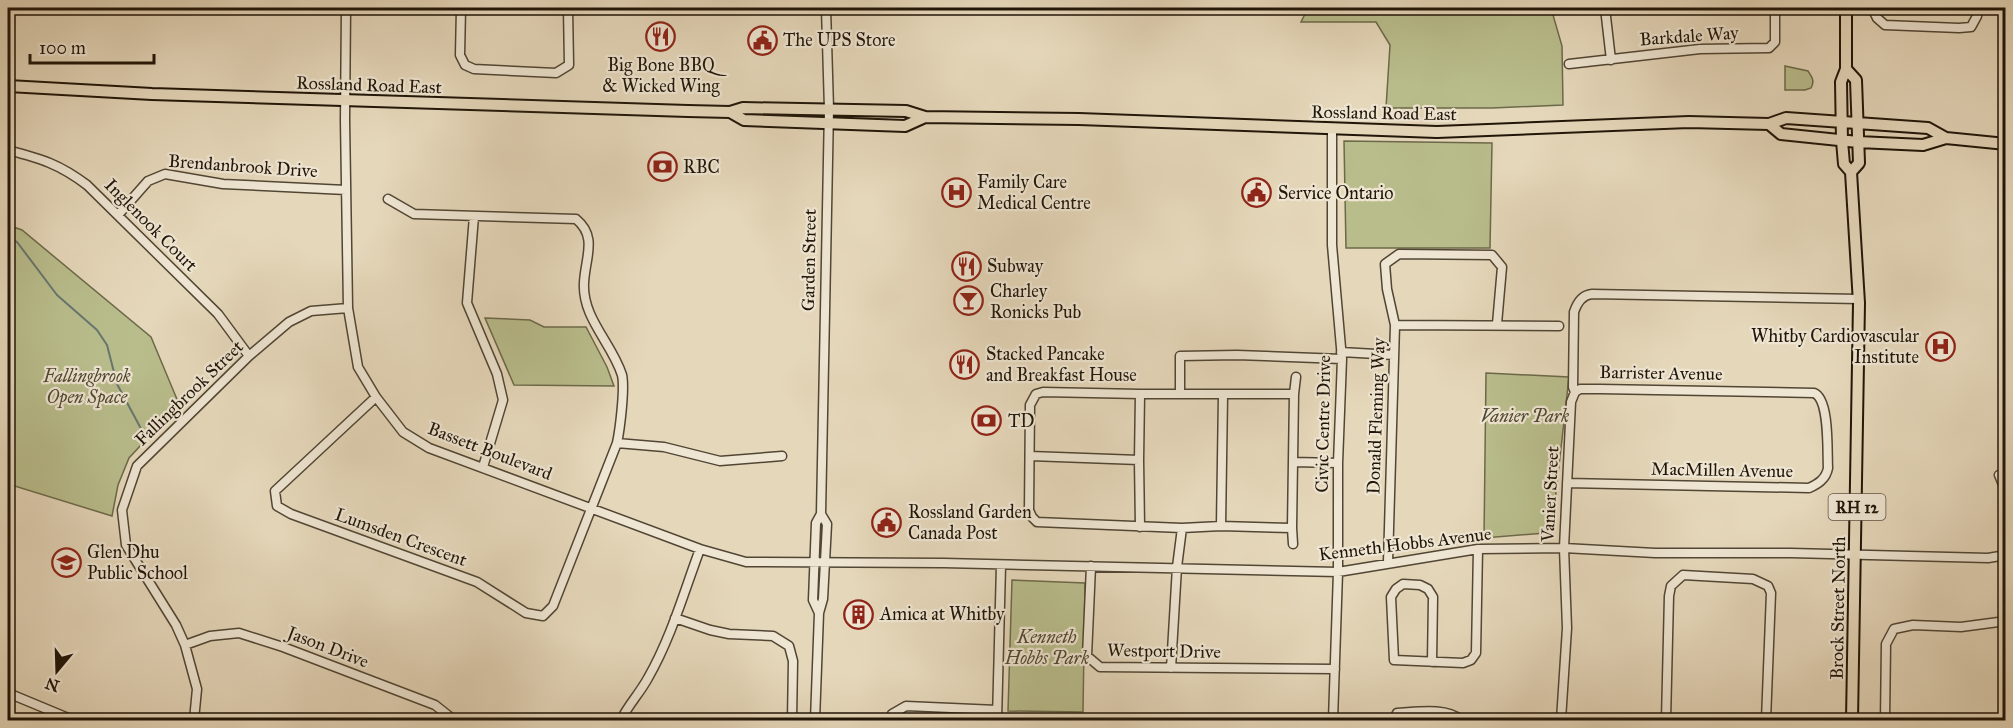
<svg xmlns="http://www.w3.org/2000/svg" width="2013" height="728" font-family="'IM FELL Great Primer',serif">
<rect width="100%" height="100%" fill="#e5d7ba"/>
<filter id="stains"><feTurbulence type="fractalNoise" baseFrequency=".00333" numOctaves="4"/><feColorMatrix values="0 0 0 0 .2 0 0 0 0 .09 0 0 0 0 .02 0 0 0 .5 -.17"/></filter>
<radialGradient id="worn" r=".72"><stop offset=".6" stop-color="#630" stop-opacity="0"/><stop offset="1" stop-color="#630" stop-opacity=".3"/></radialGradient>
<path fill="#b9bd8c" stroke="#6c694a" stroke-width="1.5" d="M1308,8H1551L1562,46L1563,105L1492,108H1386L1390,45L1376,22H1301Z
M1785,66L1808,71C1812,77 1815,81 1811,88L1805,90H1785Z
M1344,141L1492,143L1490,248H1346Z
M8,225L22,230L151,337L179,404L129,458L118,485L112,516L8,484Z
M485,318L530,320L544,327H586L607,367L614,386L514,385Z
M1486,373L1569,377L1552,528L1546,533L1484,538Z
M1012,580L1085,583L1083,712L1008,711Z"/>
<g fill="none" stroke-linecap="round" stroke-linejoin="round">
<path stroke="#677770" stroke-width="2" d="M8,238L17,242L57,295L97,330L107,345L117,384L146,438"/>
<defs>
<path id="minor" d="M248,8L346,9
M346,8L345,120L348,308L358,367L376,397L403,432L429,448L700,549L746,562L944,563L1338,572L1478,549L1564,548L1655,553H1791L1988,558L2006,555
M461,8L460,55L465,65L474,69L556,73L569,65L568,8
M1605,8L1611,60
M1872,8L1877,18L1885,25L1959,28L1971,27L1977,16L1978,8
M1569,64L1700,49L1769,48L1775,42V8
M1332,128V245L1342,359L1338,463V572L1333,720
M8,150C42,159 59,164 87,185L218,314L249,356
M118,215L148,181L165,174L223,184L346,190
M474,216L467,303L497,374L503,400L483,467
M1395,325L1387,289L1385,264L1399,254L1492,255L1502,267L1497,324
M1341,352L1394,355
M1043,392L1140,394H1294L1292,528L1221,526L1182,528L1037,522L1032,517L1029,510L1030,405L1036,394Z
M1180,393V356L1237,355L1342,359
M1140,394L1139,460L1140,527
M1294,394L1296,377
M376,397L275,491L277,506L291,514L477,582L526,613L543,616L553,606L617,443C620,429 625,388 622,375C612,343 582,318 584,283C585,258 598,237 576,219L414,214L388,199
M617,443L664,447L720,461L782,456
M1030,456L1139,460
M1293,462L1338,463
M1999,475L2006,492
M1567,483L1809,488C1818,484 1826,479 1828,468C1827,453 1830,399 1814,393L1600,389H1580L1575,392
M1221,526L1223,395
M1292,528L1293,544
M1388,562L1395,325L1559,326
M1091,566L1087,656L1100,667L1335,669
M819,613L813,600L816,523L821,514L829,109L826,8
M675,618L710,630L729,634L773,636L789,646L793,661L792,720
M185,645L210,636L239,633L283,647L435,705L454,720
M1432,662L1433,597L1428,589L1420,585L1403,584L1396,589L1391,597L1394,660L1463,663L1471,660L1476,653L1478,549
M1171,668L1177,567L1182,528
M8,693L73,720
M194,720L197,689L185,645L176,625L126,545L122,510L137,466L249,356L289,322L311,311L348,308
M621,720C628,705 640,693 648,678C671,638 684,592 700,549
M815,720L819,613L823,599L827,524L821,514
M891,720L892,714L906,706L997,710
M997,720L1001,565
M1394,720L1397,713C1417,712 1446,707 1461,720
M1561,720L1567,628L1564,548L1571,402L1575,392L1573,387L1574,312C1577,303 1582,295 1592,294L1859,299
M1666,720L1669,596L1671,586L1683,575L1753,579L1768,586L1771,593L1766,720
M1885,720L1886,644L1894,629L1913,625L1961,627L2006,621"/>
<path id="major" d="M1846,8V69L1841,82L1842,141L1844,164L1851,172L1859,303L1852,720
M1846,69L1856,80L1859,163L1851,172
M8,86L152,94L688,111L730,112L743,108L906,111L925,117L1079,119L1437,132L1689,122L1769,124L1786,118L1928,128L1946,138
M730,112L744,120L905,126L925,117
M1769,124L1781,134L1858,142L1923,145L1946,138L2006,144"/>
</defs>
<use href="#minor" stroke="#514634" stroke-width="11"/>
<use href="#major" stroke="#201508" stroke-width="14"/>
<use href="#minor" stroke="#eee5d2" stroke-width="8"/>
<use href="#major" stroke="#e5d7ba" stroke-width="10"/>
</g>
<defs>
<symbol id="restaurant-ring" viewBox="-11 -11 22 22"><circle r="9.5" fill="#eee5d2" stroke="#8f2418" stroke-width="1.5"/><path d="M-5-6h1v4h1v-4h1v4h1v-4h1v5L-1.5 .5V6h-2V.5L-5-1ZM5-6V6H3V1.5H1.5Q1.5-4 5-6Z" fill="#8f2418"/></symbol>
<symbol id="civic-ring" viewBox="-11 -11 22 22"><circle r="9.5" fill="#eee5d2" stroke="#8f2418" stroke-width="1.5"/><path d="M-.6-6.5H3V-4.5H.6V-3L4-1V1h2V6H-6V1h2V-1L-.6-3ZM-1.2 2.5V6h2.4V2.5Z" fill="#8f2418"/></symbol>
<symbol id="bank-ring" viewBox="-11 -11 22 22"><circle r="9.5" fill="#eee5d2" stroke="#8f2418" stroke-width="1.5"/><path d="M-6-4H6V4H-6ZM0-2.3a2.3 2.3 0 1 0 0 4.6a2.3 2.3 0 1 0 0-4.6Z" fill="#8f2418"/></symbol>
<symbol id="hospital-ring" viewBox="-11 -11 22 22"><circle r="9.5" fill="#eee5d2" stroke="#8f2418" stroke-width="1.5"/><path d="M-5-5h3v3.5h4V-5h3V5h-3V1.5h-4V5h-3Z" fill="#8f2418"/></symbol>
<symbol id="bar-ring" viewBox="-11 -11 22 22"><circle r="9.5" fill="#eee5d2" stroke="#8f2418" stroke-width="1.5"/><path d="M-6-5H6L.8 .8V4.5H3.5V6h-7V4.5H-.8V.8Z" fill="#8f2418"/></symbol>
<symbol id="school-ring" viewBox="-11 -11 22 22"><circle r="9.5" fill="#eee5d2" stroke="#8f2418" stroke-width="1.5"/><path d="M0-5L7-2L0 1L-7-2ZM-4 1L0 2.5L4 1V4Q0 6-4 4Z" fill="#8f2418"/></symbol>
<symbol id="building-ring" viewBox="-11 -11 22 22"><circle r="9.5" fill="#eee5d2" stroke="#8f2418" stroke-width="1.5"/><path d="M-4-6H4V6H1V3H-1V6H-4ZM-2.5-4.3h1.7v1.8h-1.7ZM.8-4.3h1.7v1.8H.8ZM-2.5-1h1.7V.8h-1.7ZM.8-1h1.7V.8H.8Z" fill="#8f2418"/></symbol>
</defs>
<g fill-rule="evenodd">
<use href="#restaurant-ring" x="644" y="20" width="33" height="33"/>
<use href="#civic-ring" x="746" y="24" width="33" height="33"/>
<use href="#bank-ring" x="646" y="150" width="33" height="33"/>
<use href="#hospital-ring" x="940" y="176" width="33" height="33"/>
<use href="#civic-ring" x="1240" y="176" width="33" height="33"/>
<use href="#restaurant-ring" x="950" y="250" width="33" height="33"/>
<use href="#bar-ring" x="952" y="284" width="33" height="33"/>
<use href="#hospital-ring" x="1924" y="330" width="33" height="33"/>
<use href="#restaurant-ring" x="948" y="348" width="33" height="33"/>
<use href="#bank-ring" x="970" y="404" width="33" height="33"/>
<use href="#civic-ring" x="870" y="506" width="33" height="33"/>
<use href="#school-ring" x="50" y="546" width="33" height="33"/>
<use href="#building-ring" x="842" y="598" width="33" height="33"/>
</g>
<g text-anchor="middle" stroke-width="4.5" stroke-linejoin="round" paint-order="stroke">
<rect fill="#eee5d2" stroke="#5e5345" stroke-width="1.5" x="1828.5" y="494" width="57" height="26" rx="4.5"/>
<g font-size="16" font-weight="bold" fill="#201508">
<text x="1857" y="513">RH 12</text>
</g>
<g font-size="18" fill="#201508" stroke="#eee5d2">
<text transform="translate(1689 36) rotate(-4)" y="6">Barkdale Way</text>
<text transform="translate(369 85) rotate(2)" y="6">Rossland Road East</text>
<text transform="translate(1384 113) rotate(1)" y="6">Rossland Road East</text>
<text transform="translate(243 166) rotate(4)" y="6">Brendanbrook Drive</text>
<text transform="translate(151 225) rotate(45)" y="6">Inglenook Court</text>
<text transform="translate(809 260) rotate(-89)" y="6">Garden Street</text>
<text transform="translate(1661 373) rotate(1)" y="6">Barrister Avenue</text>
<text transform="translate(189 393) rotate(-44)" y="6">Fallingbrook Street</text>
<text transform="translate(1376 416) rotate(-88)" y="6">Donald Fleming Way</text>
<text transform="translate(1323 424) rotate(-89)" y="6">Civic Centre Drive</text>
<text transform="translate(490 451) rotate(21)" y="6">Bassett Boulevard</text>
<text transform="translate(1722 470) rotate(1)" y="6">MacMillen Avenue</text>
<text transform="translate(1550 494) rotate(-87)" y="6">Vanier Street</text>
<text transform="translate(401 537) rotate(20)" y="6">Lumsden Crescent</text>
<text transform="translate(1405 544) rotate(-7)" y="6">Kenneth Hobbs Avenue</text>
<text transform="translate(1838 608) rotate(-89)" y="6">Brock Street North</text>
<text transform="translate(328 647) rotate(21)" y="6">Jason Drive</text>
<text transform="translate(1164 651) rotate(1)" y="6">Westport Drive</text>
</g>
<g font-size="18" fill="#201508" stroke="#eee5d2" text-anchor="start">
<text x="783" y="46">The UPS Store</text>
<text x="661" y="71" text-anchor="middle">Big Bone BBQ<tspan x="661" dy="21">&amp; Wicked Wing</tspan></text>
<text x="683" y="173">RBC</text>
<text x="977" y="188">Family Care<tspan x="977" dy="21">Medical Centre</tspan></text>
<text x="1278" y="199">Service Ontario</text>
<text x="987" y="272">Subway</text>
<text x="990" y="297">Charley<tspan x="990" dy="21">Ronicks Pub</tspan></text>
<text x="1919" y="342" text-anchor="end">Whitby Cardiovascular<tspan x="1919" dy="21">Institute</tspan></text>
<text x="986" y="360">Stacked Pancake<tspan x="986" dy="21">and Breakfast House</tspan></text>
<text x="1008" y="427">TD</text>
<text x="908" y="518">Rossland Garden<tspan x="908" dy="21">Canada Post</tspan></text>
<text x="87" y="558">Glen Dhu<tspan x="87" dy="21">Public School</tspan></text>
<text x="880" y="620">Amica at Whitby</text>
</g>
<g font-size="18" font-style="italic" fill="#4e4730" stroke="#eee5d2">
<text x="87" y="382">Fallingbrook<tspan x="87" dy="21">Open Space</tspan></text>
<text x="1525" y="422">Vanier Park</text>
<text x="1047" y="643">Kenneth<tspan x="1047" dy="21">Hobbs Park</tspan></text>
</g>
</g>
<rect width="2013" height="728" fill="none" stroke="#e5d7ba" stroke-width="30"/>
<rect x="9" y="9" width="1995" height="710" fill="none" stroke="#201508" stroke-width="3"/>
<rect x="15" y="15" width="1983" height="698" fill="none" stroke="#201508" stroke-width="1.5"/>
<g transform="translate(57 671) rotate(199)" stroke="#eee5d2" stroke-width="4.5" paint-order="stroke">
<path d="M0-4.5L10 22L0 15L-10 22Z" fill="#201508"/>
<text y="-9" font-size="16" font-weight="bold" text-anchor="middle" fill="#201508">N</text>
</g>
<path d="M30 54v9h124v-9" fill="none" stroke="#201508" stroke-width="3"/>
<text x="39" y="54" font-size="18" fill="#201508" stroke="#eee5d2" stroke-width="4.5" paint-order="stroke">100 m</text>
<rect width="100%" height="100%" filter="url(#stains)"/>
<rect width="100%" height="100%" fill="url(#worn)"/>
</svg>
